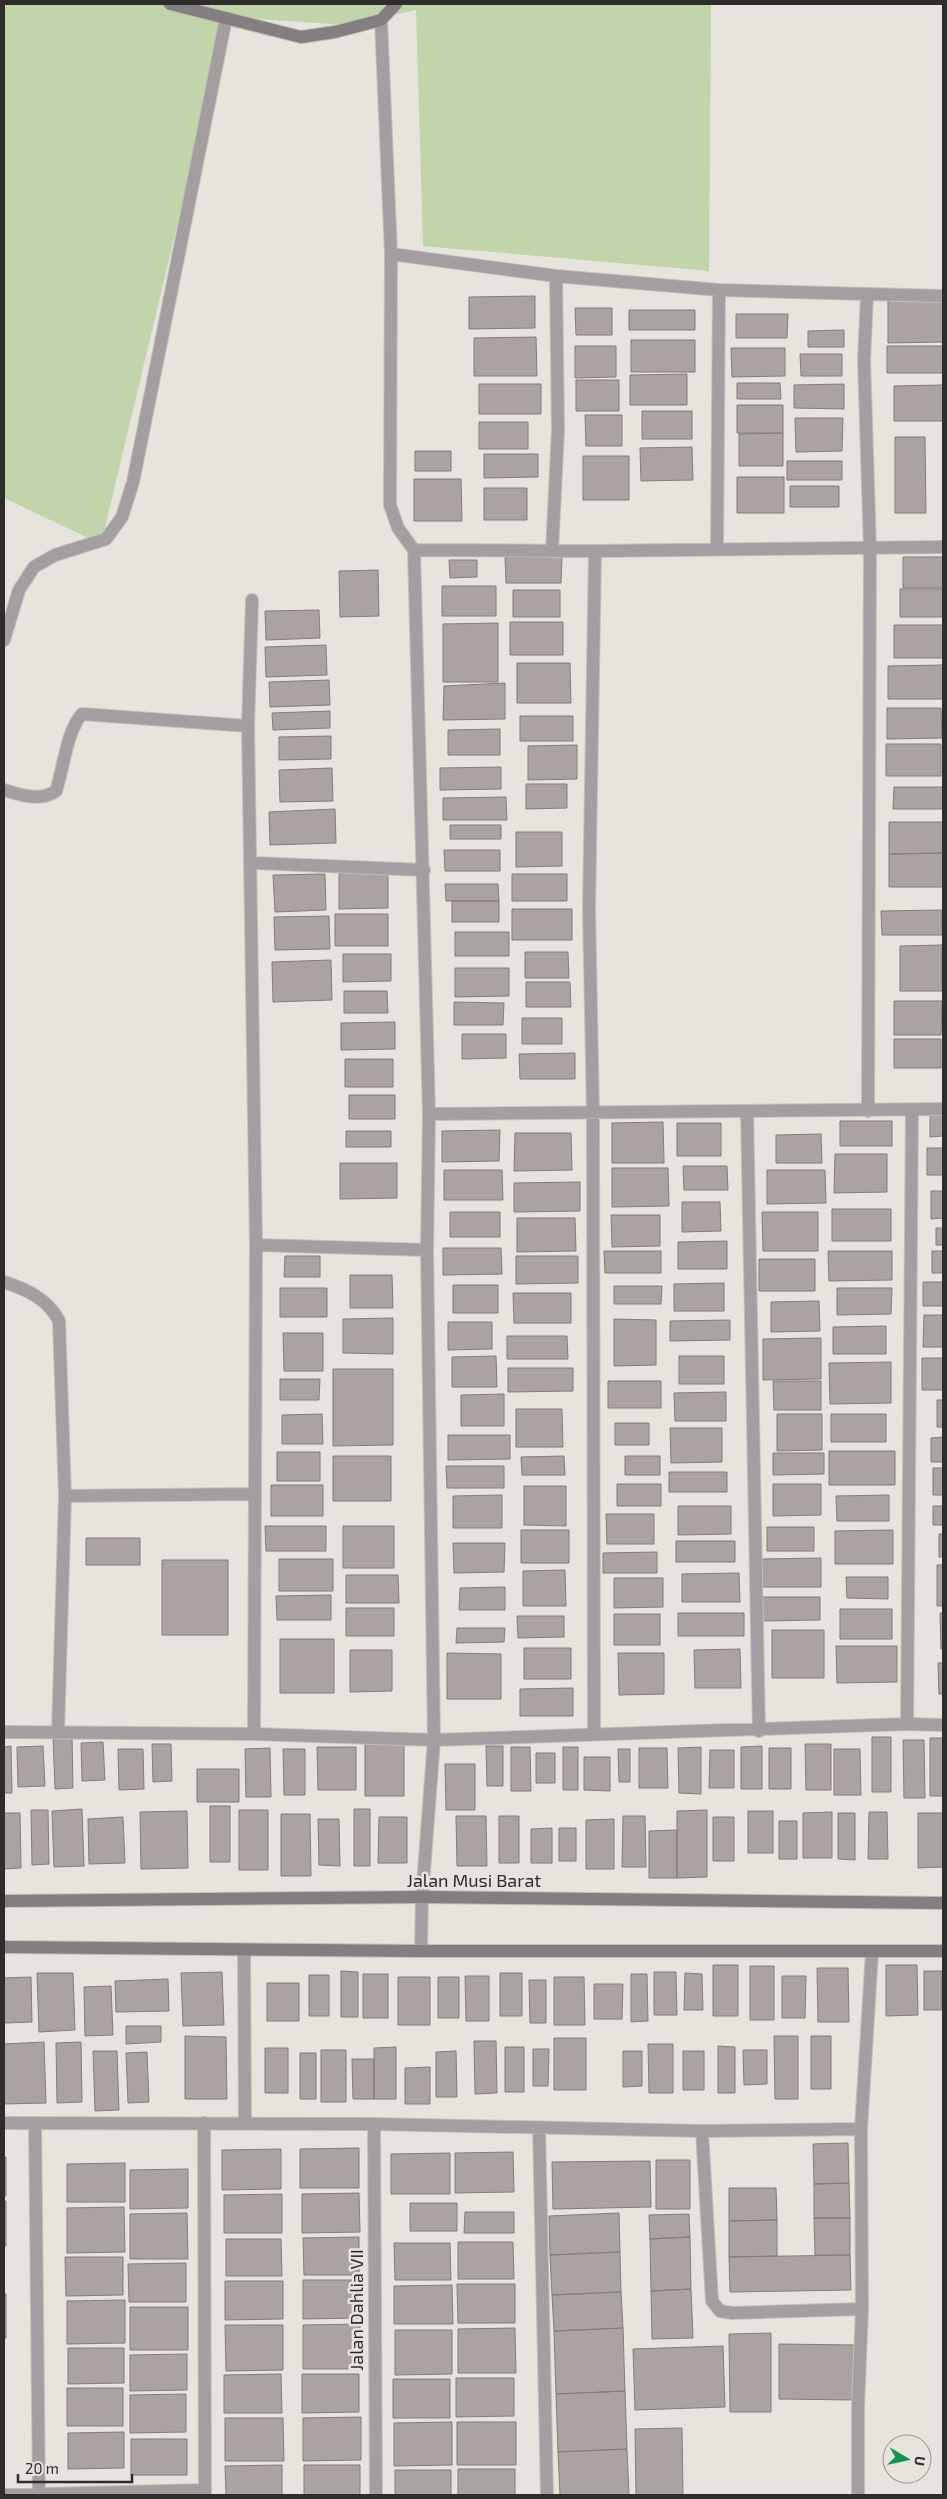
<svg xmlns="http://www.w3.org/2000/svg" width="947" height="2499" font-family="'Exo 2',sans-serif">
<rect width="100%" height="100%" fill="#e7e3dd"/>
<path fill="#c2d4aa" d="M4,4H711L709,271L423,246L416,10L345,25L227,17L101,544L4,498Z"/>
<path fill="#aba3a2" stroke="#847d7c" d="M535,296V328L469,329V297Z
M888,299H943V342L888,343Z
M575,308H612V335H576Z
M629,310H695V330H629Z
M736,314H788L787,338H736Z
M844,330V347H808V331Z
M536,337L537,376H474V338Z
M631,340H695V372H631Z
M575,346H616V377L575,378Z
M887,346H943V373H887Z
M731,348H785V376L732,377Z
M800,354H842V376H801Z
M687,374V405H630V375Z
M576,380H619V411H576Z
M737,383H780L781,399H737Z
M479,384H541V414H479Z
M844,384V409L794,408V385Z
M943,385V421H894V386Z
M737,405H783V433H737Z
M642,411H692V439H642Z
M585,415H622V446H586Z
M795,418H843L842,451L796,452Z
M479,422H528V449H479Z
M783,433V466H739V434Z
M895,437H925L926,513H895Z
M692,447L693,480L641,481L640,448Z
M415,451H451V471H415Z
M484,454H538V477L484,478Z
M583,456H629V500H583Z
M787,461H842V480H787Z
M737,477H784V513H737Z
M414,479H461L462,521H414Z
M790,486H839V507H790Z
M484,488H527V520H484Z
M505,557H562L561,583H506Z
M903,557H943V588H903Z
M449,560H477V577L450,578Z
M378,570L379,616L340,617L339,571Z
M442,586H496V616H442Z
M900,589H943V617H900Z
M513,590H560V617H513Z
M319,610L320,638L266,640L265,611Z
M510,622H563V655H510Z
M498,623V682H443V624Z
M894,625H943V658H894Z
M326,645L327,675L266,677L265,647Z
M517,663H570L571,703H517Z
M943,665V699H888V666Z
M329,680L330,705L270,707L269,682Z
M505,683V719L443,720L444,686Z
M887,708H941L942,738L887,739Z
M330,711V728L273,730L272,713Z
M520,716H573V741H520Z
M500,729V755H448V730Z
M331,736V759L279,760V737Z
M886,744H941V776H886Z
M577,745V779L528,780V746Z
M501,767V789L440,790V768Z
M332,768L333,801L280,802L279,770Z
M526,784H567V808L526,809Z
M894,787H943V809H893Z
M506,797L507,820H443V798Z
M335,809L336,843L270,845L269,812Z
M889,822H943V853L889,854Z
M450,825H501V839H450Z
M516,832H562V866L516,867Z
M444,850H500V871H445Z
M943,853V887H889V854Z
M339,873H388V908L339,909Z
M325,874L326,910L275,912L273,875Z
M512,874H567V901H512Z
M445,884H498L499,901H446Z
M452,901H499V922H452Z
M512,909H572V940H512Z
M942,910V935H882L881,911Z
M335,914H388V946H335Z
M329,916L330,949L275,950L274,917Z
M455,932H509V956H455Z
M942,945V991H900V946Z
M525,952H568L569,978H525Z
M343,954H391V981L343,982Z
M331,960L332,1000L273,1002L272,962Z
M455,968H509V996L455,997Z
M526,982H570L571,1007H526Z
M344,991H387L388,1013H344Z
M894,1001H942L941,1035H894Z
M454,1002L504,1003L503,1025H454Z
M522,1018H562V1044H522Z
M395,1022V1049L341,1050V1023Z
M462,1034H506V1058L462,1059Z
M894,1039H941V1068H894Z
M575,1053V1079H520L519,1054Z
M345,1059H393V1087H345Z
M349,1095H395V1119H349Z
M930,1112H943V1136L930,1137Z
M840,1121H892V1146H840Z
M663,1122L664,1163H612V1123Z
M677,1123H721V1156H677Z
M500,1130L499,1161L442,1162V1131Z
M346,1131H391V1147H346Z
M515,1133H571L572,1170L514,1171Z
M821,1134L822,1163H776V1135Z
M927,1148H943V1175H927Z
M835,1154H887V1192L834,1193Z
M340,1163H397V1198L340,1199Z
M683,1166H727L728,1190H684Z
M612,1168H668L669,1206L612,1207Z
M444,1170H502L503,1200H444Z
M767,1170H825L826,1203L767,1204Z
M580,1182V1211L514,1212V1183Z
M931,1191H943V1218L931,1219Z
M682,1202H720L721,1231L682,1232Z
M832,1209H891V1241H832Z
M450,1212H500V1237H450Z
M762,1212H818V1251H763Z
M611,1215H660V1246L612,1247Z
M517,1218H575L576,1251L517,1252Z
M936,1228H943V1245H936Z
M727,1241V1269H678V1242Z
M443,1248H501L502,1274L443,1275Z
M604,1251H661V1273H605Z
M828,1251H892V1280L829,1281Z
M932,1251H943V1273H932Z
M285,1256H320V1277H284Z
M516,1256H578V1283L516,1284Z
M759,1259H815V1291H759Z
M350,1275H392L393,1308H350Z
M923,1282H943V1306H923Z
M724,1283V1311H674V1284Z
M453,1285H498V1313H453Z
M614,1286H662L661,1304H614Z
M280,1288H327V1317H280Z
M837,1288H892L891,1314L837,1315Z
M513,1293H571V1323H514Z
M819,1301L820,1331L771,1332V1302Z
M924,1315H943V1347H923Z
M393,1318V1354L343,1353V1319Z
M614,1319L656,1320V1365L614,1366Z
M730,1320V1340L670,1341V1321Z
M448,1322H492V1349L448,1350Z
M886,1326V1354H833V1327Z
M283,1333H323V1371H284Z
M507,1336H567L568,1359H507Z
M821,1338V1379L763,1380V1339Z
M496,1356L497,1387H452V1357Z
M679,1356H724V1384H679Z
M922,1358H943V1390H922Z
M891,1362V1403L830,1404L829,1363Z
M508,1368H573V1391L508,1392Z
M333,1369H393V1445L333,1446Z
M280,1379H320L319,1400H280Z
M608,1381H661V1408H608Z
M773,1381H821V1410H774Z
M726,1392V1421H675L674,1393Z
M504,1394V1426H461V1395Z
M937,1400H943V1427H937Z
M516,1409H562L563,1447H516Z
M322,1414L323,1444H282V1415Z
M777,1414H822V1450L777,1451Z
M831,1414H886V1442H831Z
M615,1423H649V1445H615Z
M670,1428H722V1462L671,1463Z
M448,1435H510V1459L448,1460Z
M943,1437V1462H931V1438Z
M829,1451H895V1485H829Z
M277,1452H320V1481H277Z
M773,1453H824V1474L773,1475Z
M333,1456H391V1501H333Z
M564,1456L565,1475H522L521,1457Z
M625,1456H660V1475H625Z
M446,1466H504V1488H447Z
M933,1468H943V1495H933Z
M669,1472H727V1492H669Z
M617,1484H661V1506H617Z
M773,1484H821V1515L773,1516Z
M271,1485H323V1516H271Z
M524,1486H566V1526L524,1525Z
M502,1495V1528H453V1496Z
M889,1495V1521H837L836,1496Z
M678,1506H731V1534L678,1535Z
M933,1506H943V1525H933Z
M606,1514H654V1544H607Z
M265,1526H326V1551H266Z
M343,1526H394V1568H343Z
M767,1527H814V1551H767Z
M521,1530H569V1563H521Z
M893,1530V1564H835V1531Z
M939,1534H943V1557H939Z
M86,1538H140V1565H86Z
M676,1541H735V1562H676Z
M453,1543H505L504,1572L454,1573Z
M657,1552V1573H603V1553Z
M821,1558V1587H762V1559Z
M279,1559H333V1591H279Z
M162,1560H228V1635H162Z
M937,1565H943V1606H937Z
M565,1570L566,1606H523V1571Z
M739,1573L740,1602H682V1574Z
M346,1575H398L399,1603H346Z
M846,1577H888V1599L847,1598Z
M614,1578H663V1607L614,1608Z
M505,1587V1610H459L460,1588Z
M331,1595V1620H277L276,1596Z
M761,1597H820V1620L762,1621Z
M346,1608H394V1636H346Z
M840,1609H892V1639H840Z
M678,1613H744V1636H678Z
M940,1613H943V1649H941Z
M614,1614H660V1645H614Z
M517,1616H564V1637L518,1638Z
M457,1628H505L504,1642L456,1643Z
M772,1630H824V1678H772Z
M280,1639H334V1693H280Z
M836,1646H897V1682L837,1683Z
M524,1648H571V1679H524Z
M740,1649L741,1688H695L694,1650Z
M350,1650H392V1691L350,1692Z
M447,1653L501,1654V1699H447Z
M618,1653H664V1694L619,1695Z
M938,1663H943V1694H939Z
M573,1688V1716H520V1689Z
M53,1735H72L73,1788L55,1789Z
M872,1737H891V1792H872Z
M930,1738H943V1796H930Z
M903,1740H924L925,1798H904Z
M103,1742L105,1780L82,1781L81,1743Z
M152,1744H171L172,1781L153,1782Z
M365,1744H404V1796H365Z
M805,1744H831V1790H806Z
M11,1746L12,1793H4V1747Z
M43,1746L45,1786L18,1787L17,1747Z
M486,1746H503V1786H487Z
M762,1746V1789H741V1747Z
M317,1747H356V1790H318Z
M511,1747H530L531,1791H511Z
M563,1747H578V1790H563Z
M701,1747V1794L679,1793L678,1748Z
M270,1748L271,1797H246L245,1749Z
M639,1748H667L668,1788H639Z
M769,1748H791V1789H769Z
M118,1749H143L144,1789L119,1790Z
M283,1749H305V1795H284Z
M618,1749H630V1782H619Z
M834,1749H860L861,1795H834Z
M710,1750H734V1788H709Z
M536,1753H555V1783H536Z
M584,1757H610V1791L584,1790Z
M445,1764H475V1810H446Z
M197,1769H239V1802H197Z
M210,1806H230V1862H210Z
M82,1809L84,1866L54,1867L52,1811Z
M354,1809H370V1866H354Z
M31,1810H48L49,1864L32,1865Z
M239,1810H268V1870H239Z
M707,1810V1877L677,1878V1811Z
M187,1811L188,1868L141,1869L140,1812Z
M748,1811H773V1853H748Z
M832,1812V1858H803V1813Z
M869,1812H887L888,1859H868Z
M4,1813H20L21,1868L4,1869Z
M838,1813H855V1860L838,1859Z
M918,1813H943V1867L918,1868Z
M281,1814H310L311,1876H281Z
M456,1816H486L487,1866H457Z
M499,1816H519V1863H499Z
M623,1816H645L646,1867H622Z
M123,1817L125,1863L89,1864L88,1819Z
M379,1817H407V1863H378Z
M713,1817H734V1861H713Z
M318,1819H339L340,1866L319,1865Z
M614,1819V1869H586V1820Z
M779,1821H797V1859H779Z
M552,1828V1863H531V1829Z
M559,1828H576V1861H559Z
M677,1830V1878H649V1831Z
M713,1965H738V2016H713Z
M886,1965H917L918,2015L886,2016Z
M750,1966H774V2020H750Z
M817,1968H848L849,2022H818Z
M341,1971L358,1972V2017H341Z
M924,1971H942V2010H924Z
M222,1972L224,2025L183,2026L181,1973Z
M654,1972H676L677,2015H654Z
M37,1973H73L75,2030L39,2032Z
M500,1973H522V2016H500Z
M685,1973L702,1974L703,2010H684Z
M363,1974H388V2018H363Z
M631,1974H647L648,2021L631,2022Z
M309,1975H329V2016H309Z
M465,1976H489V2021H466Z
M782,1976H806L805,2018H782Z
M31,1977L32,2022L4,2023V1978Z
M398,1977H430V2025H398Z
M438,1977H459V2018H438Z
M554,1977H584L585,2025H554Z
M168,1979L169,2011L116,2012L115,1981Z
M529,1980H546V2023H530Z
M267,1983H299V2021H267Z
M594,1984H623L622,2019H594Z
M111,1986L113,2035L85,2036L84,1987Z
M126,2026H161V2042L126,2044Z
M185,2036L226,2037L227,2099H185Z
M774,2036H798V2099H775Z
M811,2036H831V2089H811Z
M554,2038H586V2090H554Z
M474,2041H496L497,2093L475,2094Z
M44,2042L46,2103L4,2104V2044Z
M81,2042L82,2102L57,2103L56,2043Z
M648,2044H673V2093H649Z
M718,2046L735,2047V2093H718Z
M396,2047V2099H374V2048Z
M505,2047H524V2092H505Z
M265,2048H288V2093H265Z
M533,2049H549L548,2086H533Z
M321,2050H346V2102H321Z
M743,2050H767V2084L744,2085Z
M93,2051H117L119,2110L95,2111Z
M456,2051L457,2097H436V2052Z
M623,2051H642V2086L623,2087Z
M683,2051H704V2090H683Z
M147,2052L149,2102L128,2103L126,2053Z
M300,2053H316V2099H300Z
M352,2059H374V2099H353Z
M430,2067V2104H405V2068Z
M848,2143L849,2183L814,2184L813,2144Z
M359,2148V2188H300V2149Z
M281,2149V2189L222,2190V2150Z
M513,2152L514,2192L455,2193V2153Z
M450,2153V2194H391V2154Z
M4,2157H6V2196H4Z
M656,2160H690V2209H656Z
M650,2161L651,2207L553,2209L552,2162Z
M125,2163V2202H67V2164Z
M188,2169V2208L130,2209V2170Z
M849,2183L850,2218H814V2184Z
M729,2188H776L777,2220L729,2221Z
M359,2193L360,2232L302,2233V2194Z
M282,2194V2233H224V2195Z
M4,2201H6V2246H4Z
M410,2203H457V2231H410Z
M124,2207L125,2252L67,2253V2208Z
M465,2212H514V2233H464Z
M187,2213L188,2259H130V2214Z
M619,2213L620,2252L550,2255L549,2216Z
M689,2214L690,2237L650,2239L649,2215Z
M814,2218H850V2255H815Z
M777,2220V2256L729,2257V2221Z
M359,2237V2275H304L303,2238Z
M690,2237L691,2289L651,2291L650,2239Z
M226,2239H281L282,2276H226Z
M458,2242H513L514,2279H458Z
M394,2243H450L451,2280H395Z
M620,2252L621,2292L552,2295L550,2255Z
M850,2255L851,2290L730,2292L729,2257Z
M65,2257H123V2295L66,2296Z
M186,2263V2302H129L128,2264Z
M303,2280H361V2318L303,2319Z
M225,2281H283V2319L225,2320Z
M457,2284H515V2323H458Z
M452,2285L453,2324H394V2286Z
M691,2289L693,2338L652,2339L651,2291Z
M621,2292L623,2328L554,2331L552,2295Z
M4,2294H6V2338H4Z
M125,2300V2343L67,2344V2301Z
M130,2307H188V2350H130Z
M360,2324L361,2369H303V2325Z
M225,2325H283V2370L226,2371Z
M515,2328L516,2373H458V2329Z
M623,2328L625,2391L556,2394L554,2331Z
M395,2330H452V2374L395,2375Z
M771,2333V2412H730L729,2334Z
M779,2344L855,2345L854,2400L779,2399Z
M723,2346L725,2407L635,2410L633,2349Z
M68,2348H124V2383L68,2384Z
M187,2354V2390L130,2391V2355Z
M281,2374L282,2413H224V2375Z
M302,2374H359V2412L302,2413Z
M456,2378H514V2416L456,2417Z
M393,2379H450V2418H393Z
M67,2388H123V2426H67Z
M625,2391L627,2449L558,2452L556,2394Z
M186,2394V2432L130,2433V2395Z
M361,2417V2460L303,2461V2418Z
M225,2418H283L284,2461H225Z
M452,2422V2465L394,2466V2423Z
M457,2422H516V2465H457Z
M682,2428L683,2495H636L635,2429Z
M124,2432V2468L68,2469V2433Z
M131,2439H187V2475H131Z
M627,2449L629,2495H560L558,2452Z
M282,2465V2495H226L225,2466Z
M304,2465H360V2495H304Z
M458,2469H515V2495H458Z
M395,2470H451V2495H395Z"/>
<g fill="none" stroke-linecap="round" stroke-linejoin="round">
<defs>
<path id="street" d="M381,20L391,254L390,505L398,528L414,550L429,1114L427,1250L434,1740L422,1897L421,1951
M391,254L556,276L719,290L943,296
M867,294L864,361L870,548L868,1111
M414,550L595,551
M717,550L719,290
M552,551L558,430L556,276
M252,600L248,726L256,1245L254,1734
M4,640L19,590L34,567L55,555L106,539L122,517L133,482L226,18
M4,790C22,795 39,802 56,791C63,770 67,730 82,714L248,726
M252,863L424,870
M747,1111L759,1731
M429,1114L943,1109
M256,1245L427,1250
M4,1282C26,1289 48,1299 59,1321L65,1496L58,1732
M65,1496L253,1494
M907,1724L912,1111
M4,1732L254,1734L434,1740L907,1724L943,1725
M594,1734L593,1113L589,908L595,551L943,547
M244,1950L245,2123
M4,2123L374,2124L702,2131L861,2129
M35,2123L39,2493
M204,2123L205,2495
M374,2124L376,2495
M539,2128L547,2495
M702,2131L712,2301L720,2311L732,2313L862,2309
M4,2495L205,2490
M858,2495V2406L862,2309L861,2129L872,1952"/>
<path id="secondary" d="M170,4L301,37L335,32L381,20L396,4
M4,1901L422,1897L943,1903
M4,1947L421,1951H943"/>
</defs>
<use href="#street" stroke="#c2bfb9" stroke-width="14"/>
<use href="#secondary" stroke="#c2bfb9" stroke-width="14"/>
<use href="#street" stroke="#a39fa0" stroke-width="12"/>
<use href="#secondary" stroke="#837e7f" stroke-width="12"/>
</g>
<g text-anchor="middle" stroke-width="5" stroke-linejoin="round" paint-order="stroke">
<g font-size="18" fill="#2f2d2b" stroke="#e7e3dd">
<text x="474" y="1887">Jalan Musi Barat</text>
<text transform="translate(357 2310) rotate(-90)" y="6">Jalan Dahlia VII</text>
</g>
</g>
<rect width="947" height="2499" fill="none" stroke="#2f2d2b" stroke-width="10"/>
<g transform="translate(907 2459) rotate(99)"><circle r="24" fill="#e7e3dd" stroke="#9d9a96"/>
<path d="M0-4L9 19L0 12L-9 19Z" fill="#129452"/>
<text y="-8" font-size="14" font-weight="bold" text-anchor="middle" fill="#2f2d2b">U</text>
</g>
<path d="M18 2474v8h114v-8" fill="none" stroke="#2f2d2b" stroke-width="2.5"/>
<text x="25" y="2474" font-size="15" fill="#2f2d2b" stroke="#e7e3dd" stroke-width="4" paint-order="stroke">20 m</text>
</svg>
